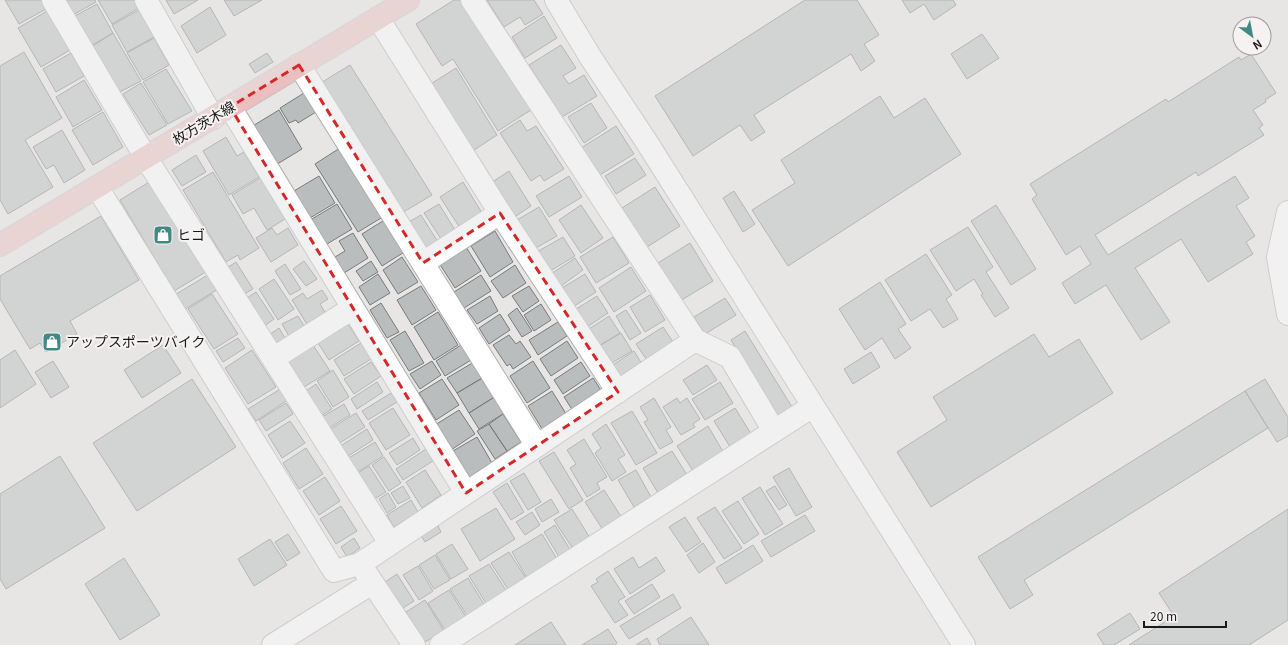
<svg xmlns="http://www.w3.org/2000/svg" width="1288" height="645" font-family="Georgia,'Noto Sans JP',serif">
<rect width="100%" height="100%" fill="#e8e5e5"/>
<path fill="#b9bdbd" stroke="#787c7b" d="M5,0H43L48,8L19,24Z
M62,0H95L96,2L71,16Z
M98,0H135L139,8L112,24Z
M166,0H198L174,14Z
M224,0H262L234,16Z
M454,0H463L531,110L498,131L453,59L442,66L416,24Z
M487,0H534L543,14L525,25L520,17L504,27Z
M805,0H857L879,35L864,44L875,61L861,71L851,54L754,115L765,132L751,141L740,125L693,156L655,96Z
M902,0H953L956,5L934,20L924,4L910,13Z
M97,4L113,33L87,48L71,18Z
M210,7L226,35L197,53L181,26Z
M49,10L72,49L41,67L18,28Z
M139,10L154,37L127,52L112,25Z
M544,16L557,38L525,58L512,37Z
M113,33L141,81L114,95L88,49Z
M982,34L999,58L967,79L951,54Z
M154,38L169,65L143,80L127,53Z
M561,45L576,68L563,76L569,84L584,75L597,96L562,117L529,65Z
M24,52L62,118L25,140L53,187L8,214L0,200V66Z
M71,53L84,76L56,92L43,69Z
M267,53L273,62L255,73L249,64Z
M1251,54L1276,93L1265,100L1266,102L1253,110L1263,125L1259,128L1264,135L1198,176L1196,172L1095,235L1108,255L1235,176L1249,198L1236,206L1255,236L1246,242L1253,254L1208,282L1181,239L1135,268L1170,322L1141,340L1106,285L1075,304L1062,283L1091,264L1080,246L1066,255L1032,199L1037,195L1030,184L1166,99L1168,102L1239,57L1241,60Z
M350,65L432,195L400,214L319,84Z
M456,68L497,135L468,154L426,87Z
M166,69L192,111L168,124L143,82Z
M84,80L102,110L73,127L56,97Z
M141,83L167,125L149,135L123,94Z
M304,93L316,112L298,123L296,120L289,123L280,108Z
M880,96L894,118L925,98L961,154L788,266L752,210L795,183L781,160Z
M591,103L607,128L584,143L568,117Z
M279,110L302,149L274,166L251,127Z
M103,112L123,147L93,165L72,130Z
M520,120L527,131L536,126L564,169L544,181L540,175L531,181L500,133Z
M616,126L634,154L598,176L581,148Z
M62,130L85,170L64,183L54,165L46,169L33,147Z
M226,137L237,156L244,152L259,177L229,195L203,151Z
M343,146L386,215L358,232L315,164Z
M196,155L206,172L182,186L172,170Z
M635,158L646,175L616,194L605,176Z
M509,171L531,206L513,218L491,183Z
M213,172L259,248L240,260L238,255L226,262L183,190Z
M265,175L290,216L267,230L254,208L243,214L232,195Z
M319,176L335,203L305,221L289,194Z
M569,176L582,197L549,217L536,196Z
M154,179L209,270L174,291L120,200Z
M463,182L482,213L460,228L440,197Z
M655,187L680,226L647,247L622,208Z
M734,191L755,224L743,232L723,198Z
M337,204L352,229L322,247L307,222Z
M439,204L455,230L441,239L424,213Z
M581,205L603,238L581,253L559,220Z
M996,205L1036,269L1011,285L971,221Z
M539,207L557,236L534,249L517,220Z
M421,215L438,242L425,251L407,223Z
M101,216L139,280L70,321L77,334L46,352L40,343L30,349L0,299V276Z
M386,219L406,251L382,266L362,234Z
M968,227L993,267L986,272L1009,308L995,317L981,295L983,294L974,279L956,291L930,250Z
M272,228L277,235L288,228L298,245L271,262L256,238Z
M495,231L513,262L490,277L471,246Z
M353,233L368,258L344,273L335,257L345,251L339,241Z
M563,237L575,256L547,273L535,253Z
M613,237L629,263L596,283L580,257Z
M690,243L713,281L680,301L658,263Z
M466,247L481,271L455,288L439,263Z
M926,254L952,295L946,299L958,319L943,328L930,309L911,321L885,280Z
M402,257L418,282L398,294L383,270Z
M575,258L583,270L557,289L548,276Z
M304,261L317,279L306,286L293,269Z
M371,261L378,272L363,281L356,271Z
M236,262L253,289L241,296L224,270Z
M285,264L301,289L290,295L275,271Z
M515,265L526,283L503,298L491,281Z
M631,267L646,291L614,312L599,288Z
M211,273L220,288L182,311L173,296Z
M378,274L390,293L370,305L359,287Z
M585,274L596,292L568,310L557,291Z
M481,275L491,291L464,308L454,292Z
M274,279L294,309L278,320L259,289Z
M880,282L906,324L898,329L911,348L895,359L882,338L865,350L839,309Z
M421,286L436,310L412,325L397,300Z
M529,286L539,301L523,312L512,296Z
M322,290L328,299L320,304L326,314L308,326L292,300L303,293L307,299Z
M256,292L274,319L260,329L241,302Z
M212,294L238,334L214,349L188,309Z
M650,295L665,320L645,332L630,307Z
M490,296L498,311L477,324L467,310Z
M597,296L608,313L584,329L573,311Z
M725,298L736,315L705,334L694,317Z
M381,303L399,332L387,338L370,310Z
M541,304L551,320L534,331L524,315Z
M517,308L532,331L522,337L508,315Z
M626,310L641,333L630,340L616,316Z
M438,312L458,345L434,360L414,327Z
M500,314L510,330L489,344L479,328Z
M298,316L306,329L290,338L282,324Z
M609,316L620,333L597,347L586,331Z
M558,322L567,336L538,355L529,340Z
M348,324L359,341L329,360L318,343Z
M663,327L677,348L651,366L636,344Z
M279,328L288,343L275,351L266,337Z
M405,331L424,363L409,371L390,340Z
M745,331L792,407L778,416L731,340Z
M621,333L632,351L610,364L599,346Z
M1034,334L1049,357L1079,339L1113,393L931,507L897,452L947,420L933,397Z
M509,335L516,344L520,341L531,357L513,369L510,364L507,366L493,345Z
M238,338L245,348L223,362L216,351Z
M567,341L578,358L551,376L540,359Z
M361,343L371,359L344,376L334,360Z
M163,345L181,373L142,398L124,370Z
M313,345L330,371L304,387L288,361Z
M461,345L471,360L445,376L436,361Z
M15,350L36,384L0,408V360Z
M252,350L276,387L248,404L225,368Z
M634,351L645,369L619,386L607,369Z
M871,352L880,367L853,384L844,369Z
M53,361L69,387L51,398L35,372Z
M432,361L441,375L420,389L410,374Z
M533,361L550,388L527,403L510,376Z
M371,362L381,376L354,394L344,379Z
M474,362L484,377L457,393L447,378Z
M581,362L590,376L563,394L554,380Z
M707,365L717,380L693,395L683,380Z
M333,370L349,397L333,407L317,381Z
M484,377L496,396L469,413L457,393Z
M593,378L604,395L575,414L564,397Z
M192,379L236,447L137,511L93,443Z
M442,379L459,405L436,420L419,393Z
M1265,379L1288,417V436L1277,442L1245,391Z
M377,382L383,392L357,409L351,399Z
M720,382L733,403L705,420L692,399Z
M316,384L332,409L321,416L306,391Z
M282,388L289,399L256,421L248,409Z
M552,391L568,417L544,432L528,406Z
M1245,391L1268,428L1024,580L1033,595L1010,609L978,557Z
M391,393L397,402L368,420L362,411Z
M496,396L506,412L479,429L469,413Z
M654,398L671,427L666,430L673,442L660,449L644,422L648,420L640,407Z
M677,398L680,403L687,398L700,419L693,424L695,427L681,435L663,407Z
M286,403L293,414L266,431L259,420Z
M344,404L350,415L329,428L322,417Z
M393,408L410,435L386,450L369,423Z
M735,408L753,437L732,450L714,421Z
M459,410L475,434L451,450L435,425Z
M632,411L657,453L636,465L611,423Z
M356,413L365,427L338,444L329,430Z
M503,414L521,442L507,451L489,424Z
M290,421L305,443L282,458L268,435Z
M489,424L507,451L495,459L477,431Z
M606,424L625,455L618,459L626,472L612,481L595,453L601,448L592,434Z
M708,426L725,455L695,474L677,446Z
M367,429L373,440L345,458L339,447Z
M477,437L492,463L469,478L453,451Z
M413,438L420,450L397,465L389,453Z
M584,439L607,477L597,483L600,489L587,497L570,468L576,464L567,450Z
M375,442L383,456L356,473L347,459Z
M306,448L323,474L299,489L283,463Z
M426,449L433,461L403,480L396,469Z
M672,451L687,475L658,493L643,468Z
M554,452L583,500L569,509L539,461Z
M60,456L105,528L6,589L0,579V494Z
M384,457L401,483L389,491L372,465Z
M369,466L386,492L371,501L355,475Z
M789,468L812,507L796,516L773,477Z
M425,470L441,495L422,508L406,482Z
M636,470L651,497L634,507L618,480Z
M524,473L541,502L528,510L510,481Z
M325,477L340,501L319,515L303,491Z
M507,483L524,512L511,520L493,492Z
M403,486L410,498L398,504L391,493Z
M775,486L787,505L779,510L766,491Z
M760,487L783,524L765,535L742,498Z
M604,490L622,518L603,530L585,502Z
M388,493L396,507L387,513L379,499Z
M551,499L559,512L542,522L535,509Z
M411,500L418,512L394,527L387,515Z
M738,501L759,534L744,544L722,511Z
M341,506L357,531L336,544L320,519Z
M715,507L742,548L724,559L697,518Z
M496,508L515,539L480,561L461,529Z
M572,509L590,538L573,549L554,520Z
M1288,509V620L1249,645H1129L1174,616L1159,593Z
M532,512L540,525L525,535L516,522Z
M805,515L815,531L771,557L761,541Z
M685,517L701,542L686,552L669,527Z
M436,522L441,532L425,542L419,532Z
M555,525L571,551L559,557L544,532Z
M288,534L300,553L287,561L275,542Z
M542,534L557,559L527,578L512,552Z
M354,538L360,548L347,557L341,547Z
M270,539L287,565L254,586L238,559Z
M703,543L715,562L699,573L687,555Z
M452,544L468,569L451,579L436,554Z
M753,545L763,561L726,584L716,568Z
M509,552L527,580L509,591L491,563Z
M435,555L450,580L434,589L419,565Z
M633,557L639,568L656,557L665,571L630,594L614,569Z
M124,558L160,615L120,640L85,584Z
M489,564L507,592L487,605L469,576Z
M418,566L433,591L419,600L403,575Z
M608,571L625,597L618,601L628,615L615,623L591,586L598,582L596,579Z
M397,574L414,601L398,611L382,584Z
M468,578L485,606L468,617L450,589Z
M652,584L660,597L634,614L625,601Z
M449,590L466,617L445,630L428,603Z
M673,594L681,608L629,639L620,626Z
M425,600L444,631L425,642L406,612Z
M1130,613L1140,629L1114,645H1104L1097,634Z
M691,617L709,645H660L657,639Z
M551,622L566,645H515Z
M608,629L617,643L615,645H582Z
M647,638L651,645H636Z"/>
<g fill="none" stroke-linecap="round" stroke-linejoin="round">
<defs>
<path id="minor" d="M53,0L146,158L390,543
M146,0L213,118
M472,0L695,340L730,357L774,431
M556,0L591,58L646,141L964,645
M378,18L500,213L618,392
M299,65L537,446
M230,107L466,493
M97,187L334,571L360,564L414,645
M1288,212L1278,257L1288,314
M423,263L500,213
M274,358L353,308
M360,564L695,340
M273,645L372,583
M441,645L813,406"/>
<path id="major" d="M0,245L408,0"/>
</defs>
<use href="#minor" stroke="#b1adad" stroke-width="24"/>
<use href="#major" stroke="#c3c3c3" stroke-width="24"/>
<use href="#minor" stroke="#fff" stroke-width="22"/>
<use href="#major" stroke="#ebbebf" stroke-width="22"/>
</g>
<path d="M0 0H1288V645H0ZM299,65L423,263L500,213L618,392L466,493L230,107Z" fill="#e8e5e5" fill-opacity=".55" fill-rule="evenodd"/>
<path fill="none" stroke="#d62828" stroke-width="3" stroke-dasharray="8 5" stroke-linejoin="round" d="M299,65L423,263L500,213L618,392L466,493L230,107Z"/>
<defs>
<symbol id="shop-square" viewBox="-11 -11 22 22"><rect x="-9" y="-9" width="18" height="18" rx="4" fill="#428983" stroke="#f6f2f2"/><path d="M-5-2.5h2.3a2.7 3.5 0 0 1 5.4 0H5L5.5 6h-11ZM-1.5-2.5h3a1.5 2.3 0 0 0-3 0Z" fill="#fff"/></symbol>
</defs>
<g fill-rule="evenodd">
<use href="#shop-square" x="152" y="224" width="22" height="22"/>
<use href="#shop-square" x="41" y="331" width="22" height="22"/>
</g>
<g text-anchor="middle" stroke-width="4" stroke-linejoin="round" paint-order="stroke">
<g font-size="14" fill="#1a1919" stroke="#f6f2f2">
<text transform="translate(204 123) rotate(-31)" y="5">枚方茨木線</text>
</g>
<g font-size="14" fill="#1a1919" stroke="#f6f2f2" text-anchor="start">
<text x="177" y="240">ヒゴ</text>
<text x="66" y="347">アップスポーツバイク</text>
</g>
</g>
<g transform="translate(1252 36) rotate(148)"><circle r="19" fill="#f6f2f2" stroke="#9e9b9b"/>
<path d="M0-3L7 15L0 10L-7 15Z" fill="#428983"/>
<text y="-6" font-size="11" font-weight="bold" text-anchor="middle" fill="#1a1919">N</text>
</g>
<path d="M1144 621v6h82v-6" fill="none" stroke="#1a1919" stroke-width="2"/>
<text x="1150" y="621" font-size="12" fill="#1a1919" stroke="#f6f2f2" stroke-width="3" paint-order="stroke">20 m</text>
</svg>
